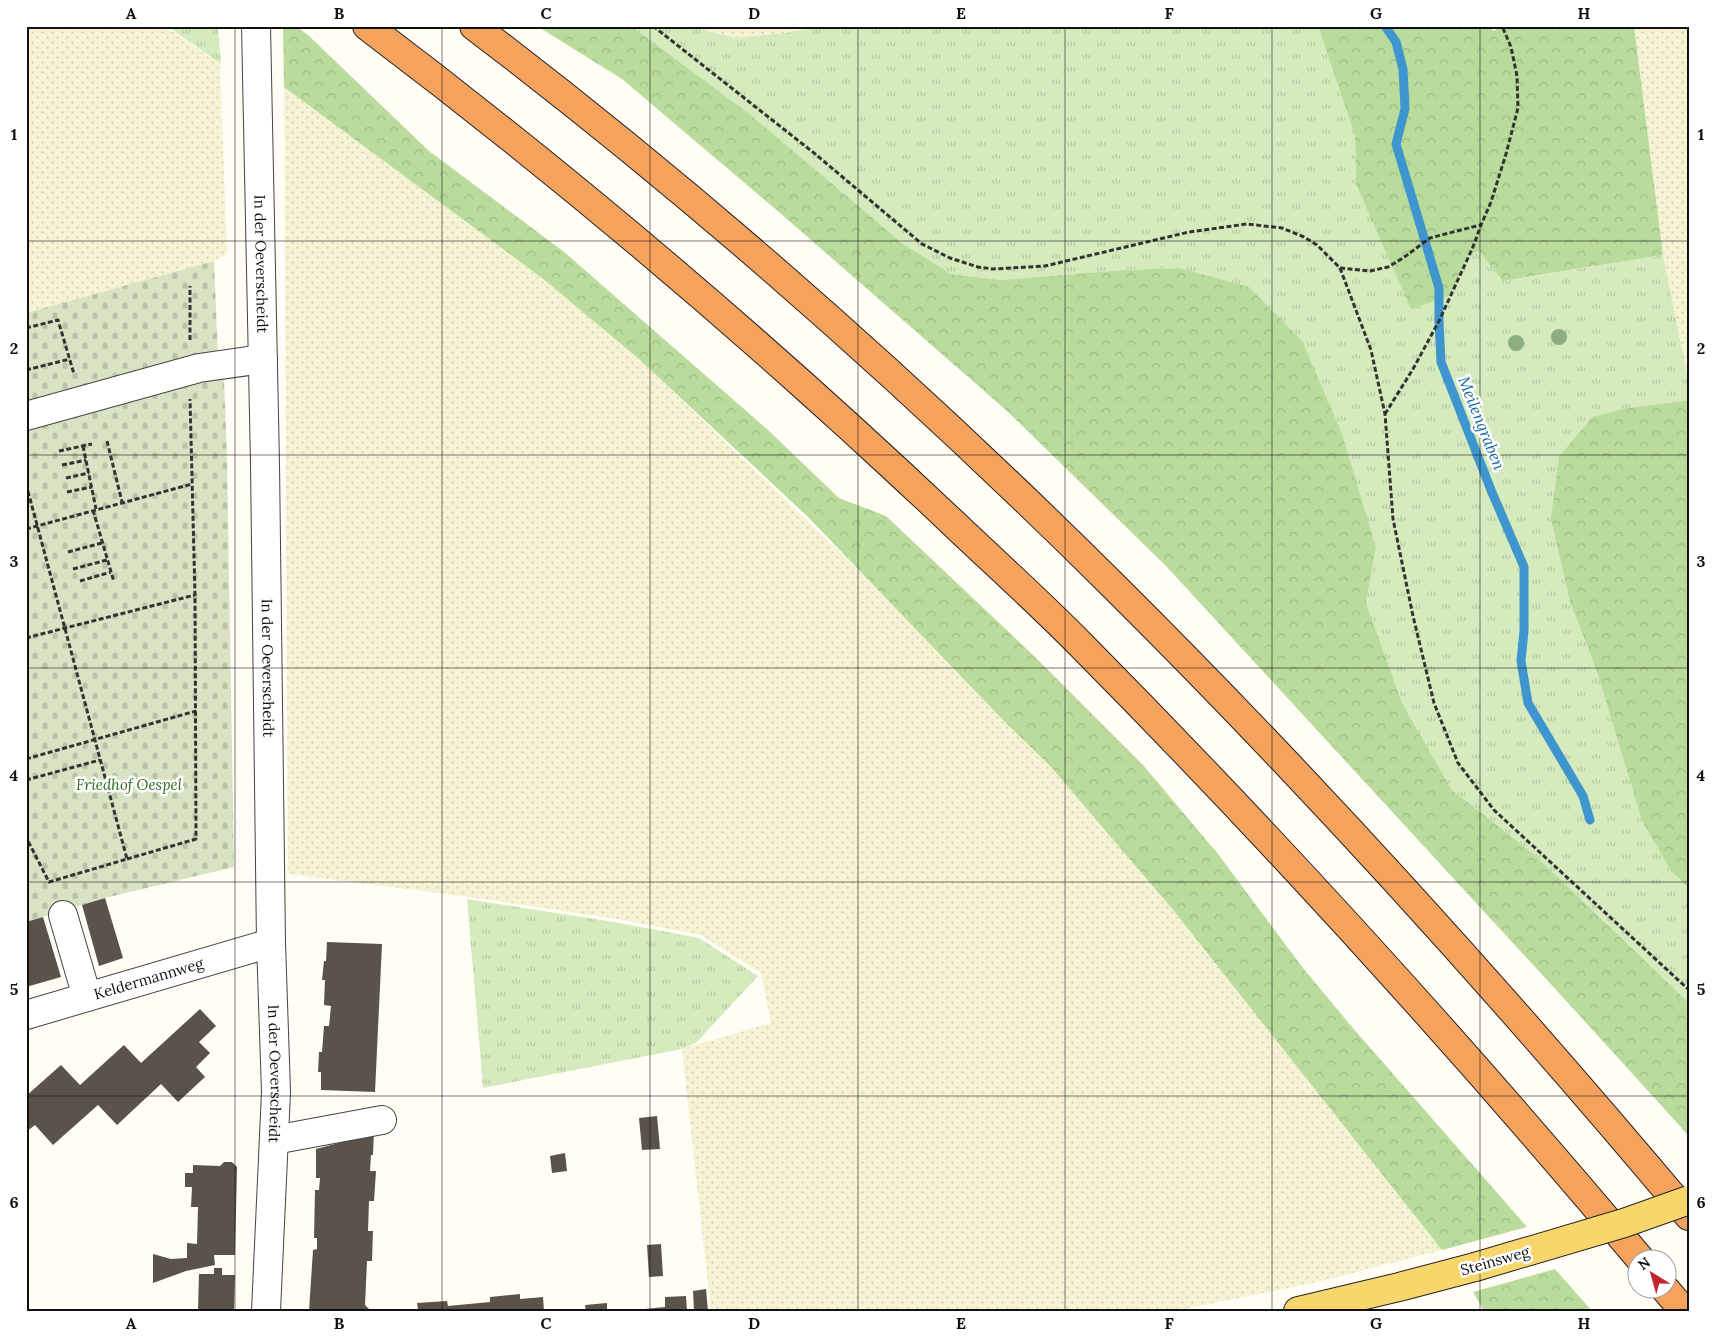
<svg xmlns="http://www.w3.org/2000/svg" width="1715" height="1337" font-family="Lora,serif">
<defs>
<pattern id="farmland-dots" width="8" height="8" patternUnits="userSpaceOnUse" patternTransform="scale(1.25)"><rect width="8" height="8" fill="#f6f3d4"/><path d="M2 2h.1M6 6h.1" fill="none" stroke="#d2cfb5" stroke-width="1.8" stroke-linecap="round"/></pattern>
<pattern id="grass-tufts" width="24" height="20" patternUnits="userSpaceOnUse" patternTransform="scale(1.25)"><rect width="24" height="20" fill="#d5ebbd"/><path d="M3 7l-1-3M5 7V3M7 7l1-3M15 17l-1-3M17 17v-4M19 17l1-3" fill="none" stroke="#b6c8a1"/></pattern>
<pattern id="forest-crowns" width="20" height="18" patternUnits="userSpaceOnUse" patternTransform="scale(1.25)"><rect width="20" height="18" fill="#b9dc9c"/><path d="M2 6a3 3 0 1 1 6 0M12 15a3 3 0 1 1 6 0" fill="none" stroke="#9ebc85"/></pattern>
<pattern id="cemetery-stones" width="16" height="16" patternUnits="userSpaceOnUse" patternTransform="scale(1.25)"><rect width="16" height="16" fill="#d9e3c4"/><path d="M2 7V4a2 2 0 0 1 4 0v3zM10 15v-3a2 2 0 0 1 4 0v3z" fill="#b9c2a7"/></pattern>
</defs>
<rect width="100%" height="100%" fill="#fffdf5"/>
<path fill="url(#farmland-dots)" d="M26,26H165L220,64L227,254L214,261L26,313Z
M690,26H822L785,33L735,38Z
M1634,26H1689V384L1663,255Z
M284,87L542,278L639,359L877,588L1005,722L1051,767L1174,911L1442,1250L1318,1282L1175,1311H711L682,1049L771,1023L761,973L701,935L617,919L462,896L288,874Z"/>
<path fill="url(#grass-tufts)" d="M167,26H218L221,64Z
M631,26H690L735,38L785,33L822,26H1318L1355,136L1356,184L1450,296L1468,256L1479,251L1504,281L1663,255L1689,384V400L1628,408L1570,602L1597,672L1642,821L1671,871L1689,888V1003L1535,855L1452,790L1403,705L1366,603L1376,548L1179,268L1123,270L1001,280L951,274L902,243Z
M467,899L614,922L699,938L758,976L696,1043L682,1049L483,1088Z"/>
<path fill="url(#forest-crowns)" d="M283,26H296L308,35L429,151L563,251L768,430L839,498L886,516L1034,656L1143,765L1218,854L1303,968L1352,1027L1527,1227L1442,1250L1174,911L1051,767L1005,722L808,517L639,359L542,278L284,87Z
M537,26H631L748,113L902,243L951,274L1001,280L1123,270L1179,268L1249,287L1302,341L1341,431L1376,548L1366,603L1403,705L1452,790L1535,855L1689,1003V1136L1569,1004L1166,566L1006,410L780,213L622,79Z
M1318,26H1490L1493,31L1503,26H1634L1663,255L1503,281L1479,251L1468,256L1450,296L1411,309L1356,184L1355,136Z
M1689,400V888L1671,871L1642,821L1597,672L1570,602L1551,518L1559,457L1592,417L1628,408Z
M1555,1269L1592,1311H1484L1473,1292Z"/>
<path fill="url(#cemetery-stones)" d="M214,261L218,355L224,377L227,458L234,867L105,898L26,922V313Z"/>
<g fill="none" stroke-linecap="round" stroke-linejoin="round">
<path stroke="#3f96cf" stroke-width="9" d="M1385,26L1396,42L1403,69L1405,109L1396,144L1439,288V321L1441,362L1491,490L1524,567V631L1521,661L1528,703L1583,796L1590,820"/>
</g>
<path fill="#5a524d" d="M105,898L123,958L99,966L82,905Z
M43,917L61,977L26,987V922Z
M327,942L382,944L375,1092L321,1090V1072H318L319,1052H322L324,1026H329L331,1006L324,1005L325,980H322L324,961H326Z
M200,1009L216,1026L199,1042L210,1053L196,1067L205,1077L178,1102L161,1084L117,1125L98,1105L53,1145L35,1125L26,1132V1096L61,1065L80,1085L124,1045L141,1063Z
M657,1116L660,1149L642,1150L639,1118Z
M374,1130L373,1155H371L370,1171H376L374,1201H369L368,1231H373L372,1261H367L365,1305L371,1311H309L313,1250L317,1249V1238H314L315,1190H319L320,1178H316V1149L346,1141V1137Z
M565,1153L567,1171L552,1173L550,1156Z
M224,1162H232L237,1167L235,1255H214L215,1265L186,1271L153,1283V1254L171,1259L187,1258V1243L197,1244L198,1207H191L192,1187H185V1173H193V1165L220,1166Z
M661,1244L663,1276L649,1277L647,1245Z
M214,1268H222V1275H235L234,1311H198L199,1274H214Z
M706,1289L708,1311H694L693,1291Z
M520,1294V1299L543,1297L544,1311H414L418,1309L417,1303L447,1301L448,1306L490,1302V1297Z
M686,1296L687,1311H645V1309L665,1307V1297Z
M607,1303V1311H586L585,1305Z"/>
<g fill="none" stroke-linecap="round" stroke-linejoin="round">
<defs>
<g id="minor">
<path id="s1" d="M256,26L265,464L271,943L276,1092L266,1311"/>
<path d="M26,416L199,368L263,359"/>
<path d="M63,915L87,997"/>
<path id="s2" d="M26,1015L271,943"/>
<path d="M274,1140L382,1120"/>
</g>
<path id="major" d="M1298,1311L1399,1287L1475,1267"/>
<path id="highway" d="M367,26C571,180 766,346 952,522C995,563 1040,603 1082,646C1276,842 1463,1048 1641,1260
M474,26C927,370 1324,781 1689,1216
M1666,1290L1684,1311"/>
</defs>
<use href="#minor" stroke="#444" stroke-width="30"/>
<use href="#major" stroke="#222" stroke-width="30"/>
<use href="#highway" stroke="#222" stroke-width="30"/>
<path stroke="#333" stroke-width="3" stroke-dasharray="5 2.5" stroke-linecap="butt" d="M653,26L814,153L922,244L950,258L978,267L993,269L1045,266L1189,232L1247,224L1282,228L1304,237L1317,245L1340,268L1371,350L1385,414L1393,519L1413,616L1434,703L1458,763L1494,810L1689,990
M1340,268L1370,271L1388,267L1403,258L1430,238L1480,225
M26,328L58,320L74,374
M190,340V286
M26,370L70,359
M1385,414L1413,369L1439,321L1473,247L1481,225L1491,202L1506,154L1518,108L1517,76L1511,47L1502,26
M107,441L122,502
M83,446L96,509
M59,451L92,444
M62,465L86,460
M66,478L89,473
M26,484L127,859L49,882L26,837
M67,492L92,487
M93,510L114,582
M26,529L192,484
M68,552L102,543
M73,569L107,560
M80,581L111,572
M26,638L195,595
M26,759L196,711
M26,780L100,760
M127,859L196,839L195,595L190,399"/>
<use href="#minor" stroke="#fff" stroke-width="28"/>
<use href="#major" stroke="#f9d66b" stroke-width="28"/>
<use href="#highway" stroke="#f5a25d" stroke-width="28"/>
<defs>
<path id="major-bridge" d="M1475,1267L1624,1223L1689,1200"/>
</defs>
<use href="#major-bridge" stroke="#222" stroke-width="30" stroke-linecap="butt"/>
<use href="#major-bridge" stroke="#f9d66b" stroke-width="28"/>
</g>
<g fill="#8dad7f">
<circle cx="1559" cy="337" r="8"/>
<circle cx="1516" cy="343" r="8"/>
</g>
<path fill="none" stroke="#111" stroke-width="1" stroke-opacity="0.55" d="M235,26V1311M442,26V1311M650,26V1311M858,26V1311M1065,26V1311M1272,26V1311M1480,26V1311M26,241H1689M26,455H1689M26,668H1689M26,882H1689M26,1096H1689"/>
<g text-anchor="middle" stroke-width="5" stroke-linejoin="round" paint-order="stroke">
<g font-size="15" fill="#111" stroke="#fff">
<text dy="5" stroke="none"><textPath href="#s1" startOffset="238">In der Oeverscheidt</textPath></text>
<text dy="5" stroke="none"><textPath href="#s1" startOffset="642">In der Oeverscheidt</textPath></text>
<text dy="5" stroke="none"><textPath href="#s2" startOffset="128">Keldermannweg</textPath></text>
<text dy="5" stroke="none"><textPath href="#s1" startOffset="1048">In der Oeverscheidt</textPath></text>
<text transform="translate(1495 1261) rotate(-16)" y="5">Steinsweg</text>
</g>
<g font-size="15" font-style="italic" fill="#2f6b1f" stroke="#fff">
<text x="129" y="790">Friedhof Oespel</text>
</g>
<g font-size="16" font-style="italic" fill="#1768a6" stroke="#fff">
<text transform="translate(1482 423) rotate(68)" y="6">Meilengraben</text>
</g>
</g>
<rect width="1715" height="1337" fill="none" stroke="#ffffff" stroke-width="55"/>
<g transform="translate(1652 1274) rotate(323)"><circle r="24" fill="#ffffff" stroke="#a0a0a0"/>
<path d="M0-4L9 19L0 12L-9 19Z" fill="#c4262e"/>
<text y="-8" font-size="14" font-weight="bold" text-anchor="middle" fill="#111111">N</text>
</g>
<rect x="28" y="28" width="1660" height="1282" fill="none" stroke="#111" stroke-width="2"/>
<g font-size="16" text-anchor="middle" font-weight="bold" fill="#111">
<text x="131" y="19">A</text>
<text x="339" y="19">B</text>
<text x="546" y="19">C</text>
<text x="754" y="19">D</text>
<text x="961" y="19">E</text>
<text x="1169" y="19">F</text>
<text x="1376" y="19">G</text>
<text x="1584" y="19">H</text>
<text x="14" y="140">1</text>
<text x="1701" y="140">1</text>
<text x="14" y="354">2</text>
<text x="1701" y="354">2</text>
<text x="14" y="567">3</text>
<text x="1701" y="567">3</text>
<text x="14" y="781">4</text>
<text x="1701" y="781">4</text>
<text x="14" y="995">5</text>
<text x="1701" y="995">5</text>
<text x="14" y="1208">6</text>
<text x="1701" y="1208">6</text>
<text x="131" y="1329">A</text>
<text x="339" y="1329">B</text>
<text x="546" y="1329">C</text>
<text x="754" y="1329">D</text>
<text x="961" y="1329">E</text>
<text x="1169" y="1329">F</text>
<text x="1376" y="1329">G</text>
<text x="1584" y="1329">H</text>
</g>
</svg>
